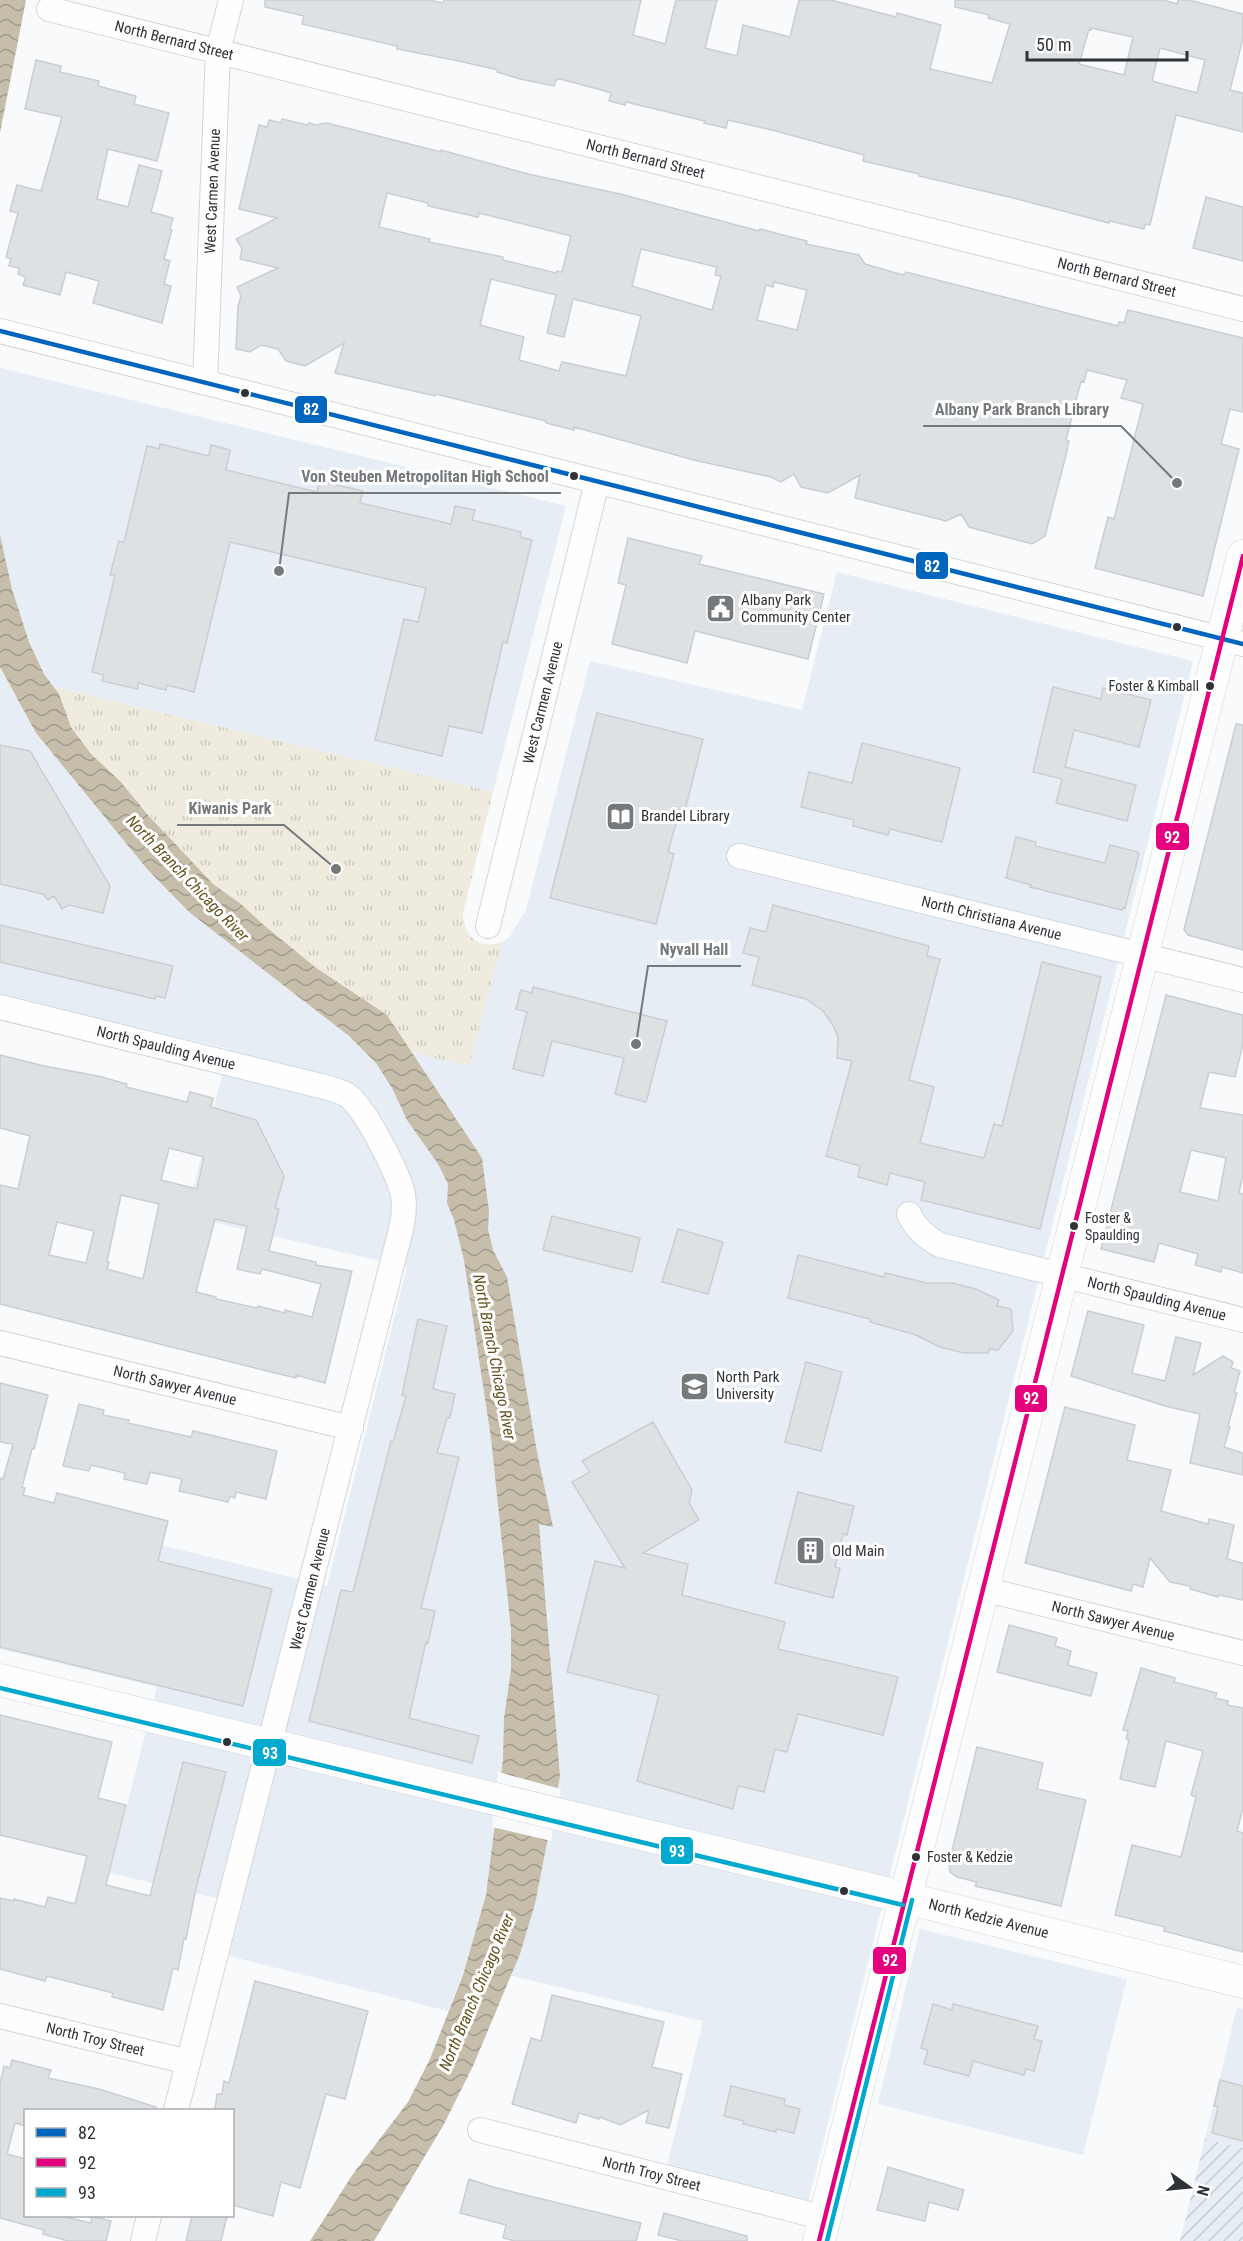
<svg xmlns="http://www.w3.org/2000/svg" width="1243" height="2241" font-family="'Roboto Condensed',sans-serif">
<defs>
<pattern id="industrial-furrows" width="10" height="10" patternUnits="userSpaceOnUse" patternTransform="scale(1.5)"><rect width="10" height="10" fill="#e6edf5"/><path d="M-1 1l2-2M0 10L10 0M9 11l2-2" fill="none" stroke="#c6ccd3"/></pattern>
<pattern id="park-tufts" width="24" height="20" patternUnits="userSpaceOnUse" patternTransform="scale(1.5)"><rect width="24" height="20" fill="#f0ebdf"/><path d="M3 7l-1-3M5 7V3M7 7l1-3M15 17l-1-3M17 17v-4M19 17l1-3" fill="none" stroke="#cecac0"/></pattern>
<pattern id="water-waves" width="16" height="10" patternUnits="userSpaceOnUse" patternTransform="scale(1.5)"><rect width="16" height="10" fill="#c6beab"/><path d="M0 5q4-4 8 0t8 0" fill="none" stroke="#a19b8c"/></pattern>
</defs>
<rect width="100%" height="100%" fill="#f8fafc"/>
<path fill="#e6edf5" d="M0,368L566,506L493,792L55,687L44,674L29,642L12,589L0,535Z
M837,572L1193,661L805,2215L664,2178L703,2021L466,1965L448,2011L229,1956L242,1904L110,1873L157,1687L0,1649V1505L327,1586L407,1267L186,1216L229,1049L0,995V667L36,733L147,869L189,912L349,1036L468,1066L502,942L509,938L526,910L590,661L802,710Z
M920,1929L1127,1979L1083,2155L878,2104Z
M1237,2007L1243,2009V2148L1205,2139Z"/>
<path fill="url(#industrial-furrows)" d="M1205,2139L1243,2148V2241H1180Z"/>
<path fill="url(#park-tufts)" d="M55,687L493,792L463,913C464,936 478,951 502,942L469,1066L411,1052L387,1015L315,967L265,926L241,904L213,884L183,854L121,782L91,754L71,727Z"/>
<path fill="url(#water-waves)" d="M0,0H26L0,133Z
M0,535L12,589L29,642L44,674L59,694L71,727L91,754L121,782L149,816L213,884L241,904L265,926L315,967L387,1015L482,1158L489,1211L488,1229L493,1250L507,1277L537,1452L553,1527L539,1524L560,1776L535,1904L520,1954L473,2066L443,2126L374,2241H310L353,2174L408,2102L430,2059L463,1975L486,1895L503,1759L504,1718L511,1670V1630L491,1438L464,1260L454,1220L447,1203L448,1184L438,1164L407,1120L392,1088L376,1063L349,1036L189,912L147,869L36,733L0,667Z"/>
<path fill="#f8fafc" d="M498,1772L561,1789L551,1841L492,1827Z"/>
<path fill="#dee1e4" stroke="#cbcdd1" stroke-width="1.5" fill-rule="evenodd" d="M265,0H429L443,3L444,0H641L633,35L665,44L676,0H717L705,48L737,56L743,25L790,37L799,0H831L896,17L897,13L941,25L930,69L992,83L1010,24L988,18L989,15L955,7V0H1163L1177,4L1178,0H1189L1243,14V38L1230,90L1243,93V132L1176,115L1150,225L1145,224L1144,229L1110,221L1109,223L1009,197L919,176V174L863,161L864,155L772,130L728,120L726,128L704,123L705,121L626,102L625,105L609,101L611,93L605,91L560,79L556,80L554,86L520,79L497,72L498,70L459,61L397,49V46L302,24L304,16L265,7ZM1091,28L1133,37L1124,75L1079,64L1089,29L1091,30ZM1160,48L1205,60L1197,93L1152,81Z
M36,60L61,66L60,72L99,81L98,86L136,96L134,104L169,113L157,161L108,149L97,199L128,207L139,165L162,171L151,212L173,218L170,229L172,230L164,259L170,261L164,284L171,286L162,323L93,303L99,281L66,272L60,295L23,285L26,277L18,274L19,268L9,266L11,259L6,257L18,213L10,211L17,185L41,191L62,117L25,109Z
M282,119L308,125L309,123L316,125L327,123L441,152V150L528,174L620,194L759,231L760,229L807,241L806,244L859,255L865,264L903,275L906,272L1118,326L1119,322L1124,323L1128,310L1243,338V412L1230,409L1221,444L1239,449L1203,596L1095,568L1108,517L1114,519L1143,404L1121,398L1127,380L1087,370L1084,382L1081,381L1066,440L1069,441L1066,455L1045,536L1032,544L969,527L961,514L946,521L855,498L860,475L828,493L801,487L794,474L781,482L771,477L694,460L574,427V430L546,423V421L436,394L435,396L335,373L344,343L305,366L286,361L278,349L261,345L250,352L236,349L238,306L241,296L237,287L278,268L240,259L242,248L236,239L277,218L239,209L259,125L267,127L269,120L281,123ZM387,193L428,203V206L478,217L479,213L571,236L562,272L557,271L556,273L503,260V257L429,242L430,239L379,227ZM641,249L717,267L715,275L721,276L712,310L632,286ZM491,279L556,295L547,333L564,337L573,299L641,316L626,376L562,362L559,371L519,360L524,337L480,325ZM774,282L807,290L797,330L757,320L766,285L773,287Z
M1206,197L1243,207V261L1193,248Z
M160,444L209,456L211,445L230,450L226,470L317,492L320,481L363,491L360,503L451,524L455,506L475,510L472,520L521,532L520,537L532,540L507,643L503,642L482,733L449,726L442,756L375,740L404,619L418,622L426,588L230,542L194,692L167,685L166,690L138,683V689L102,681L104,675L92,672L115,575H110L119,541L124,542L147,446L159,449Z
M628,538L702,556L699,564L824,594L808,659L695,631L687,663L612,644L626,585L618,583Z
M1053,687L1101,699L1103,688L1151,700L1139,747L1074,730L1065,767L1136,785L1127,821L1056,803L1062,779L1033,772Z
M597,713L703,739L685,810L680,809L668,852L674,854L656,924L550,898Z
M1236,724L1243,725V950L1188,935L1184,929Z
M862,743L960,768L942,842L890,829L888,835L853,826L854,820L801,807L809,772L852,783Z
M0,745L30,751L110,886L103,913L69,905L62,909L54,896L48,900L43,894L0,884Z
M1016,837L1036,842L1035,846L1105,863L1110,845L1137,852L1139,854L1125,908L1123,907L1122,910L1030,887L1031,885L1006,878Z
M773,905L929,946L927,956L940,959L909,1080L934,1087L920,1143L984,1158L994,1124L1002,1126L1042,962L1101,977L1040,1229L921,1200L925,1182L890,1173L887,1185L858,1177L860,1166L826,1156L852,1061L837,1058L838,1037L833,1025L823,1011L806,999L752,985L759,957L743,953L750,928L766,932Z
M0,925L173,966L165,998L156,996L155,999L0,962Z
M533,987L667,1021L646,1102L615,1094L624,1058L552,1041L543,1076L513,1069L527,1012L516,1009L521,990L532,993Z
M1166,995L1243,1015V1044L1235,1077L1209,1072L1200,1108L1243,1115V1175L1239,1193L1243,1194V1273L1222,1267L1221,1272L1195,1265L1198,1254L1159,1243L1154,1262L1101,1249ZM1191,1150L1226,1158L1218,1201L1180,1192Z
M0,1055L44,1066L98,1076L127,1084L126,1087L187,1102L190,1092L213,1098L211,1107L256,1120L284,1176L275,1208L279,1209L269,1251L316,1262V1265L352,1271L325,1383L296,1375V1378L271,1372L0,1304V1185L18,1189L30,1136L0,1128ZM169,1148L204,1157L197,1189L161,1180ZM121,1195L159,1204L143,1279L107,1269L109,1262H107ZM215,1219L247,1226L237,1269L260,1274L262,1269L321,1284L312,1317L285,1310V1313L258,1306L257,1308L216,1299V1297L196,1292ZM57,1222L94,1231L86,1263L49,1255Z
M552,1216L640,1238L632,1272L543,1250Z
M678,1229L723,1242L708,1294L662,1282Z
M798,1255L884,1277L885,1273L927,1283H952L976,1289L999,1300L997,1306L1011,1309L1013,1331L998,1350L989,1349L988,1353H964L940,1347L916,1335L870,1322V1319L788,1298Z
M1088,1311L1144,1325L1132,1373L1165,1381L1176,1337L1201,1343L1193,1375L1223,1356L1233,1362L1231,1368L1240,1371L1234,1393H1237L1228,1426L1230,1427L1224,1447L1243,1453V1475L1190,1463L1200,1414L1165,1406L1071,1376Z
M418,1319L447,1326L433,1389L455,1394L450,1418H447L437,1453L459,1457L421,1608L435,1611L428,1643L426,1642L409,1718L479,1736L472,1763L309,1721L341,1590L353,1592L391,1441L393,1442L406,1396L402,1395Z
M806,1362L842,1372L821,1451L785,1442Z
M0,1383L48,1395L34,1449H32L22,1487L25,1488L23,1495L54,1503L57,1493L168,1521L158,1561L272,1589L243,1706L0,1647V1478L3,1479L13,1444L0,1442Z
M79,1404L104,1410L103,1415L129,1420L128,1423L191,1437L193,1431L277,1451L266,1499L236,1492L235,1498L230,1496L228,1502L179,1491L182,1479L150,1472L147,1484L124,1479L125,1473L91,1465L89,1471L63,1466Z
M1065,1407L1135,1425L1127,1460L1171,1470L1161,1511L1208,1524L1209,1519L1234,1525L1227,1559L1243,1563V1600L1219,1595L1218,1597L1190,1589V1586L1170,1582L1150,1558L1143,1587L1133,1584L1131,1591L1025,1563Z
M653,1422L692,1490L689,1503L699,1520L643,1553L688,1564L682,1595L785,1622L778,1649L898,1677L883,1735L798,1714L787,1752L775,1749L764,1792L738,1786L733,1809L637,1781L659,1695L567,1672L595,1561L625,1568L572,1482L590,1472L582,1461Z
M798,1492L854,1506L847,1535L843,1534L835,1567L840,1568L833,1598L775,1583Z
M1009,1625L1057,1638L1055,1646L1071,1651L1068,1665L1097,1673L1091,1696L997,1672Z
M1141,1668L1175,1678L1174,1682L1217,1693L1215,1698L1228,1701L1227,1705L1243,1708V1808L1237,1831L1243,1833V1952L1164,1931L1165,1927L1115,1915L1132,1845L1181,1857L1196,1797L1191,1795L1203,1751L1166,1741L1155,1787L1120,1779L1129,1740L1126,1739L1128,1731L1123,1730Z
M0,1715L112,1742L98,1798L126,1805L106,1885L150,1896L183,1762L226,1772L196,1888L186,1939L184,1938L178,1970L173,1968L163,2010L112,1997L113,1993L47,1976L45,1981L0,1969V1898L14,1901V1899L45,1907L48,1897L75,1904L87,1856L0,1835Z
M977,1747L1043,1763L1037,1789L1086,1800L1061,1906L975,1886L977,1882L957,1877L950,1872L949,1863Z
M255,1981L368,2011L345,2099L326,2094L300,2188L281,2182L273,2216L232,2205V2110L215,2109L217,2094H222L224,2081L229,2083Z
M552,1995L664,2022L652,2067L682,2074L669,2128L646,2123L649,2110L620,2125L600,2117L599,2119L579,2113L576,2123L512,2104L531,2038L541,2041Z
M933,2004L952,2010L953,2004L1038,2026L1034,2039L1042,2041L1034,2071L1026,2069L1024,2075L973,2061L969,2076L924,2064L928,2050L921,2048Z
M12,2060L51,2070L48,2078L99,2089L156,2107V2110H26V2126L15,2123L7,2154L26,2159V2216H61L91,2223L92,2216L111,2221L106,2241H68L43,2234L44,2230L0,2218V2084L4,2066L10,2068Z
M1220,2080L1243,2086V2141L1212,2133L1218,2107L1214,2106Z
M731,2086L785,2099L784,2105L800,2109L794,2133L776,2129V2132L743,2124L744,2121L724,2116Z
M888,2167L964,2190L958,2210L929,2202L925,2221L877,2210Z
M469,2179L493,2187L641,2223L636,2241H515L503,2238L506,2225L460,2213Z
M664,2213L747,2236V2241H682L658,2235Z
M192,2216H227L221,2241H186Z"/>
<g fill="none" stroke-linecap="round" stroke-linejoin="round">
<defs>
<g id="minor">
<path id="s1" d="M49,9L1243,309"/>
<path d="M0,331L1243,644"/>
<path id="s2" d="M205,383L218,51L231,0"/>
<path id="s3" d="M739,856L1243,980"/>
<path id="s4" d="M488,926L597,482"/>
<path id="s5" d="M0,1007L329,1088C335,1090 342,1092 347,1095C363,1104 400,1176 403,1195C407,1218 396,1246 391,1268L176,2110"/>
<path id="s6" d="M909,1214C915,1228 927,1238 940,1245L1243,1320"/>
<path id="s7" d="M0,1343L351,1428"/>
<path id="s8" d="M983,1589L1243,1653"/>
<path id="s9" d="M0,2016L188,2062"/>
<path id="s10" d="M480,2130L825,2218"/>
<path d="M143,2241L149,2216"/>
</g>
<g id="major">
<path id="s11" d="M0,1680L878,1891L1243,1982"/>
<path d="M819,2241L1243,556"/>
</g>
</defs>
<use href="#minor" stroke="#d3d5d8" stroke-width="26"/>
<use href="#major" stroke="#d3d5d8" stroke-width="33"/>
<use href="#minor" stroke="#fefeff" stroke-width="24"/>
<use href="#major" stroke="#fefeff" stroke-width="32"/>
<defs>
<path id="bus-1" d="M0,331L1243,644"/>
<path id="bus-2" d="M819,2241L1243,556"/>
<path id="bus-3" d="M0,1688L903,1905
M827,2241L912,1900"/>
</defs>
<use href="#bus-1" stroke="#fff" stroke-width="9"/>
<use href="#bus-2" stroke="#fff" stroke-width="9"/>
<use href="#bus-3" stroke="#fff" stroke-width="9"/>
<use href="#bus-1" stroke="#0065bd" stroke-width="4.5"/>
<use href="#bus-2" stroke="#e5007d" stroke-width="4.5"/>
<use href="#bus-3" stroke="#00a9ce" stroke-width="4.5"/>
</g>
<defs>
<symbol id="civic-square" viewBox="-11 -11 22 22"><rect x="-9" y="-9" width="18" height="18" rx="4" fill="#75797c" stroke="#fff"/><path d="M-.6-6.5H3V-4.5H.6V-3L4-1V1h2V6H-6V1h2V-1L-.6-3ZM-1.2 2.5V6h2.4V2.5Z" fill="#fff"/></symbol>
<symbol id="library-square" viewBox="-11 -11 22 22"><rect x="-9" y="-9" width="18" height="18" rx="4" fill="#75797c" stroke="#fff"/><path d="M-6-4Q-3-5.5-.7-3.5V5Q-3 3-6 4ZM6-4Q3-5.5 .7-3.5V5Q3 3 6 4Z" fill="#fff"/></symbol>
<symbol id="university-square" viewBox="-11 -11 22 22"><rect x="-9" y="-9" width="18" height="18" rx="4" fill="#75797c" stroke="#fff"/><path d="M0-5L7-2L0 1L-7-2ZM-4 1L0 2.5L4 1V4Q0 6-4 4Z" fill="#fff"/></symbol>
<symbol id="building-square" viewBox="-11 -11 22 22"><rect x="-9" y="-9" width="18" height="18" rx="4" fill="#75797c" stroke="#fff"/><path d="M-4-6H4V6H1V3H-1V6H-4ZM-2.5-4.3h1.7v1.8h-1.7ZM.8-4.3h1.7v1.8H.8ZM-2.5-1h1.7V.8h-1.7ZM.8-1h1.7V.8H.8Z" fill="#fff"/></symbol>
</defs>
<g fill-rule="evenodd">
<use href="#civic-square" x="704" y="592" width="33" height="33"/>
<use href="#library-square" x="604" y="800" width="33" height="33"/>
<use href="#university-square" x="678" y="1370" width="33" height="33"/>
<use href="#building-square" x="794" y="1534" width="33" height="33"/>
</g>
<g fill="#2f3337" stroke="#fff" stroke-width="2">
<circle cx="245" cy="393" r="5"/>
<circle cx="574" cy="476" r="5"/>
<circle cx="1177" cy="627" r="5"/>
<circle cx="1210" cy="686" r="5"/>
<circle cx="1074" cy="1226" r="5"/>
<circle cx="227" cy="1742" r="5"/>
<circle cx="916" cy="1857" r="5"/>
<circle cx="844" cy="1891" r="5"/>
</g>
<g text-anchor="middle" stroke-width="6" stroke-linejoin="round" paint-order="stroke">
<g font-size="14" fill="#2f3337" stroke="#fff" text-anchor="start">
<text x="1199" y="691" text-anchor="end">Foster &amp; Kimball</text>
<text x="1085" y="1223">Foster &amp;<tspan x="1085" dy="17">Spaulding</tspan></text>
<text x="927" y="1862">Foster &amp; Kedzie</text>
</g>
<g font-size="15" fill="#2f3337" stroke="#fff">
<text dy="5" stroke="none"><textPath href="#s1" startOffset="129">North Bernard Street</textPath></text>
<text dy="5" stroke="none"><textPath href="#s1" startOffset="615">North Bernard Street</textPath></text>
<text dy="5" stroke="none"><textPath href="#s2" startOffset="192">West Carmen Avenue</textPath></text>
<text dy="5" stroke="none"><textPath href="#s1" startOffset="1101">North Bernard Street</textPath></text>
<text dy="5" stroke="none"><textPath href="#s4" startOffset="230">West Carmen Avenue</textPath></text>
<text dy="5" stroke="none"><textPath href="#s3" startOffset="260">North Christiana Avenue</textPath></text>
<text dy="5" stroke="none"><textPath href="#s5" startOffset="171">North Spaulding Avenue</textPath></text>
<text dy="5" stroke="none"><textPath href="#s6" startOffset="268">North Spaulding Avenue</textPath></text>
<text dy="5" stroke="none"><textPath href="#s7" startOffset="180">North Sawyer Avenue</textPath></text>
<text transform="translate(310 1589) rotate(-76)" y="5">West Carmen Avenue</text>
<text dy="5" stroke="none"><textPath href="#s8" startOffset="134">North Sawyer Avenue</textPath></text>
<text dy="5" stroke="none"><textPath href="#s11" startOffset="1017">North Kedzie Avenue</textPath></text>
<text dy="5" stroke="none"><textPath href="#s9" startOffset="98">North Troy Street</textPath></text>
<text dy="5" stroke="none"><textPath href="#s10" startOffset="177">North Troy Street</textPath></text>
</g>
<g font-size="15" fill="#2f3337" stroke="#fff" text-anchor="start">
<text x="741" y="605">Albany Park<tspan x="741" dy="17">Community Center</tspan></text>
<text x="641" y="821">Brandel Library</text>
<text x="716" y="1382">North Park<tspan x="716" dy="17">University</tspan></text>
<text x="832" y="1556">Old Main</text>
</g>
<g font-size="16" font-style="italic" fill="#64511f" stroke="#fff">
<text transform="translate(188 878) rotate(46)" y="6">North Branch Chicago River</text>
<text transform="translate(495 1357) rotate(79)" y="6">North Branch Chicago River</text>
<text transform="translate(476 1992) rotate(-67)" y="6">North Branch Chicago River</text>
</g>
</g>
<path fill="none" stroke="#75797c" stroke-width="2" d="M1177 483L1121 426H923M279 571L289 493H561M336 869L284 825H177M636 1044L648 966H741"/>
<g fill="#75797c" stroke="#fff" stroke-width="2">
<circle cx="1177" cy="483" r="6"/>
<circle cx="279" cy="571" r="6"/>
<circle cx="336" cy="869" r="6"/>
<circle cx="636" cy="1044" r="6"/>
</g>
<g font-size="16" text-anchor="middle" font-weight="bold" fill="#75797c" stroke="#fff" stroke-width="6" stroke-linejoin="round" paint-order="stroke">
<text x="1022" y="415">Albany Park Branch Library</text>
<text x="425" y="482">Von Steuben Metropolitan High School</text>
<text x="230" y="814">Kiwanis Park</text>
<text x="694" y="955">Nyvall Hall</text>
</g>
<g stroke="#fff" stroke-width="2">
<rect x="294" y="395" width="34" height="29" rx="6" fill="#0065bd"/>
<rect x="915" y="551" width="34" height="29" rx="6" fill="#0065bd"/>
<rect x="1155" y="822" width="35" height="29" rx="6" fill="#e5007d"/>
<rect x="1014" y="1384" width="34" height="29" rx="6" fill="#e5007d"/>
<rect x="252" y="1738" width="35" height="29" rx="6" fill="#00a9ce"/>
<rect x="660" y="1836" width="34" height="29" rx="6" fill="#00a9ce"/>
<rect x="872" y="1946" width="35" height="29" rx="6" fill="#e5007d"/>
</g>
<g font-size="16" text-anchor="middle" font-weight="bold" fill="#fff">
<text x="311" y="415">82</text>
<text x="932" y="572">82</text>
<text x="1172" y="843">92</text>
<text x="1031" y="1404">92</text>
<text x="270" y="1759">93</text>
<text x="677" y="1857">93</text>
<text x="890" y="1966">92</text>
</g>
<rect x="24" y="2109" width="210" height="108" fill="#ffffff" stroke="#acadaf" stroke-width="1.5"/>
<rect x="36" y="2128" width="30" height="9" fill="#0065bd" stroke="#acadaf" stroke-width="1.5"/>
<text x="78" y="2139" font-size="18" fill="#2f3337">82</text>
<rect x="36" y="2158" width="30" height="9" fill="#e5007d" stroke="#acadaf" stroke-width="1.5"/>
<text x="78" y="2169" font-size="18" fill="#2f3337">92</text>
<rect x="36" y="2188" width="30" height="9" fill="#00a9ce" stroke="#acadaf" stroke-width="1.5"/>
<text x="78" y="2199" font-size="18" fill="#2f3337">93</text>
<g transform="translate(1189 2187) rotate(105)" stroke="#ffffff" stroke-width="4.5" paint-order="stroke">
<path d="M0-4.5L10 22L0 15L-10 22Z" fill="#2f3337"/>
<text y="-9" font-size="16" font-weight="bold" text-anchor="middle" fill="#2f3337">N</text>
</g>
<path d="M1027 51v9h160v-9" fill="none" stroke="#2f3337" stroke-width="3"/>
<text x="1036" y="51" font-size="18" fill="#2f3337" stroke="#ffffff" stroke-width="4.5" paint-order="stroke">50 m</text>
</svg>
